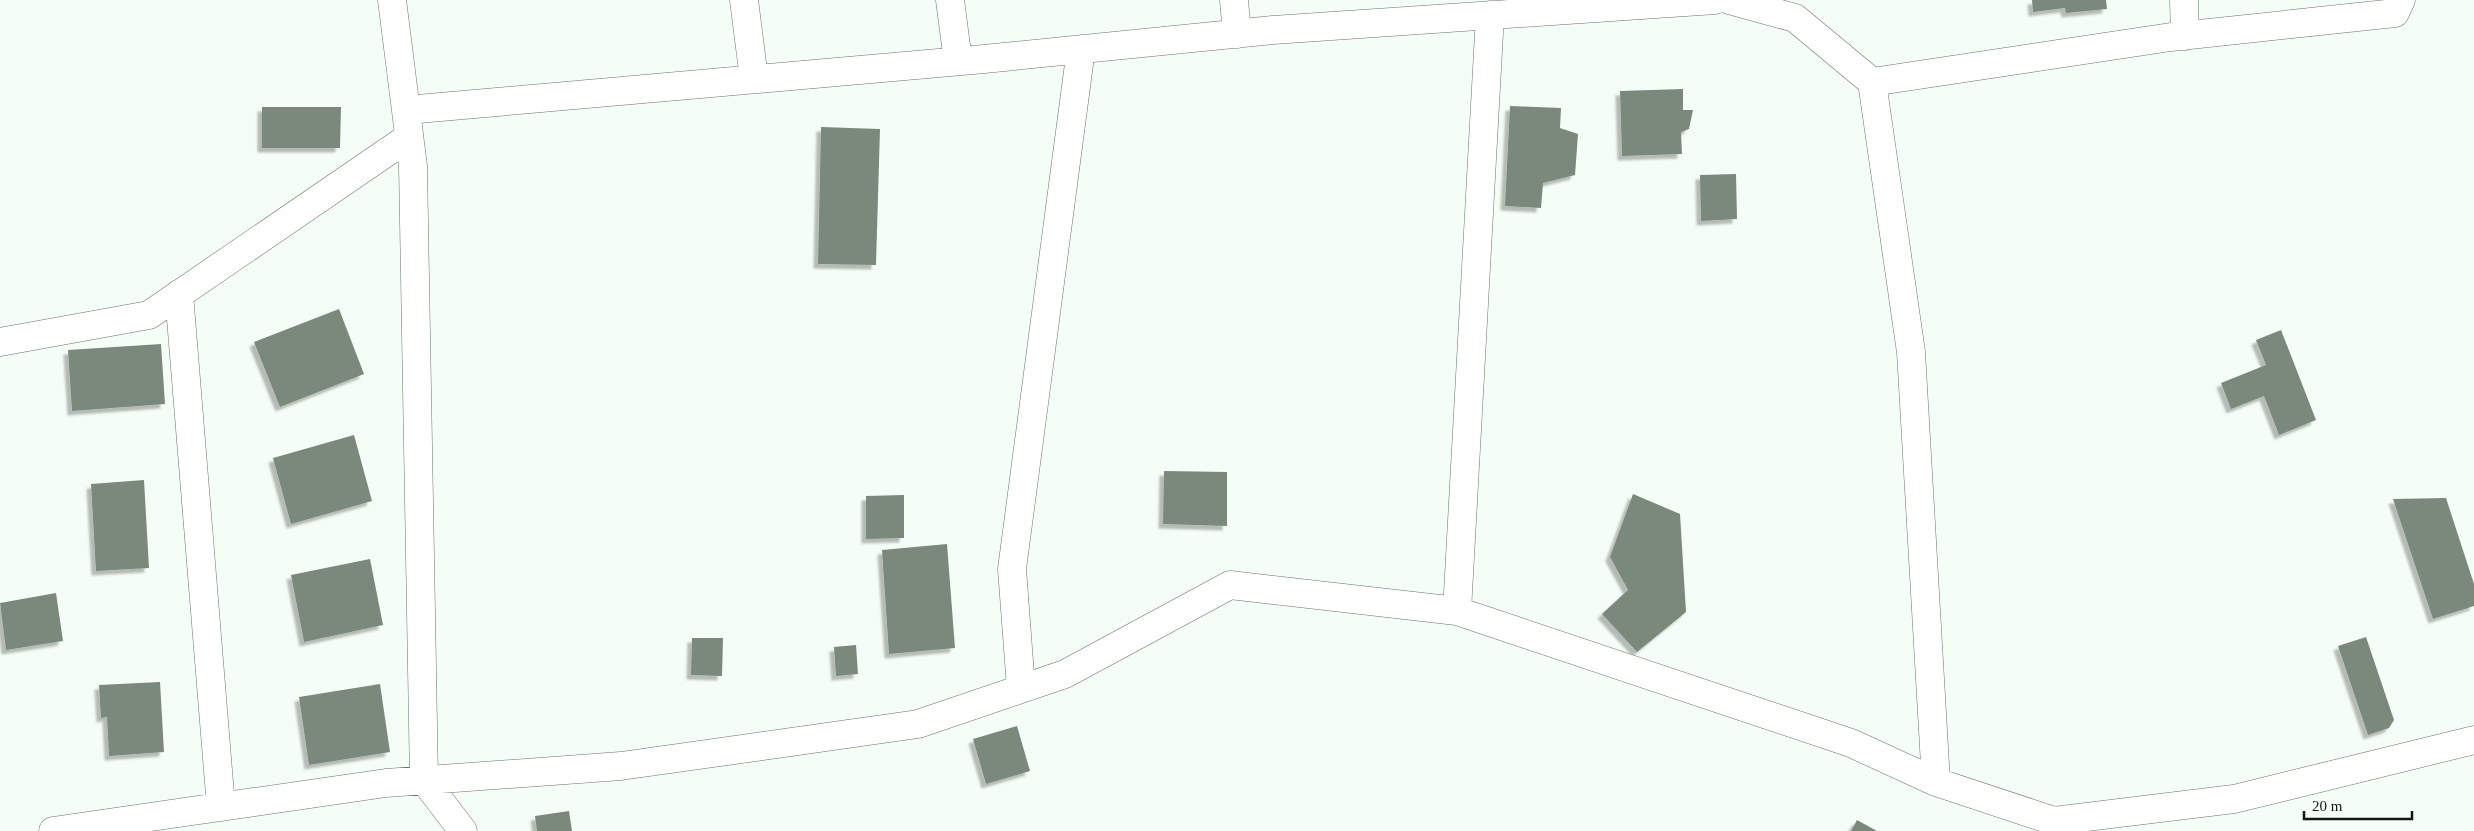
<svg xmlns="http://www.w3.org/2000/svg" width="2474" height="831" font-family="Georgia,serif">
<defs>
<filter id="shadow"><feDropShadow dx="-4.5" dy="4.5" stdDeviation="1" flood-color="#0004"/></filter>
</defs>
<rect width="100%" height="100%" fill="#f5fef6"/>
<path fill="#7a897c" filter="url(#shadow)" d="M2032,0H2106L2107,9L2066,13L2065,8L2033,12Z
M1683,89V110H1693L1689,129L1681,132L1682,154L1622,156L1620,91Z
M1510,106L1561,108L1560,128L1578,134L1575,175L1543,183L1541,208L1505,206Z
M262,107H341L340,148H262Z
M821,127L880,129L876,265L818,264Z
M1736,174L1737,219L1701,221L1700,175Z
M339,309L364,374L280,407L254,342Z
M2281,330L2316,420L2279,435L2264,396L2231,409L2221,383L2266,365L2256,340Z
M161,344L165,404L72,411L68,350Z
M354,435L372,501L291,524L273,458Z
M1164,471L1227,472V526L1163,524Z
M144,480L149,568L96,571L91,484Z
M1633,494L1680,514L1686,612L1637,652L1602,614L1628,590L1610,557Z
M904,495V538L866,539V496Z
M2446,498L2474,584V606L2433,619L2393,499Z
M947,544L955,648L889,654L882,550Z
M370,559L383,625L304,642L291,575Z
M56,593L63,641L6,650L0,603Z
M2366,637L2394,720L2389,728L2368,735L2338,646Z
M692,638H723L722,676L691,675Z
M856,645L858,674L836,676L834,647Z
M160,682L164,752L109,756L107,717L101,718L99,685Z
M380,684L390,752L309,765L299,697Z
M1017,726L1030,771L986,784L973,739Z
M569,811L572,831H537L535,816Z
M1857,820L1877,831H1851Z"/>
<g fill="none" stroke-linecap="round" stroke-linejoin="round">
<defs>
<path id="minor" d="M392,0L413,166L424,780L463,831
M744,0L754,79
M950,0L958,61
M1234,0L1237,34
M1729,0L1795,18L1872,82L2171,37L2395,13L2401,0
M2184,0L2185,36
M1872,82L1911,352L1936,782
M406,110L984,59L1273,30L1715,0
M179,294L221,807
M0,342L149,315L409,137
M1457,611L1490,15
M1021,688L1012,569L1081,49
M53,831L386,783L621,766L918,724L1065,674L1230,585L1457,611L1851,743L1936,782L2054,821L2234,799L2474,740"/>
</defs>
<use href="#minor" stroke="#667468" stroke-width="29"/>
<use href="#minor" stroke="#fff" stroke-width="28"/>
</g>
<path d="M2304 811v8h108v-8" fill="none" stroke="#111712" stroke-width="2.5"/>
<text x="2312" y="811" font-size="15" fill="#111712" stroke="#f5fef6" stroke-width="4" paint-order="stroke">20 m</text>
</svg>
